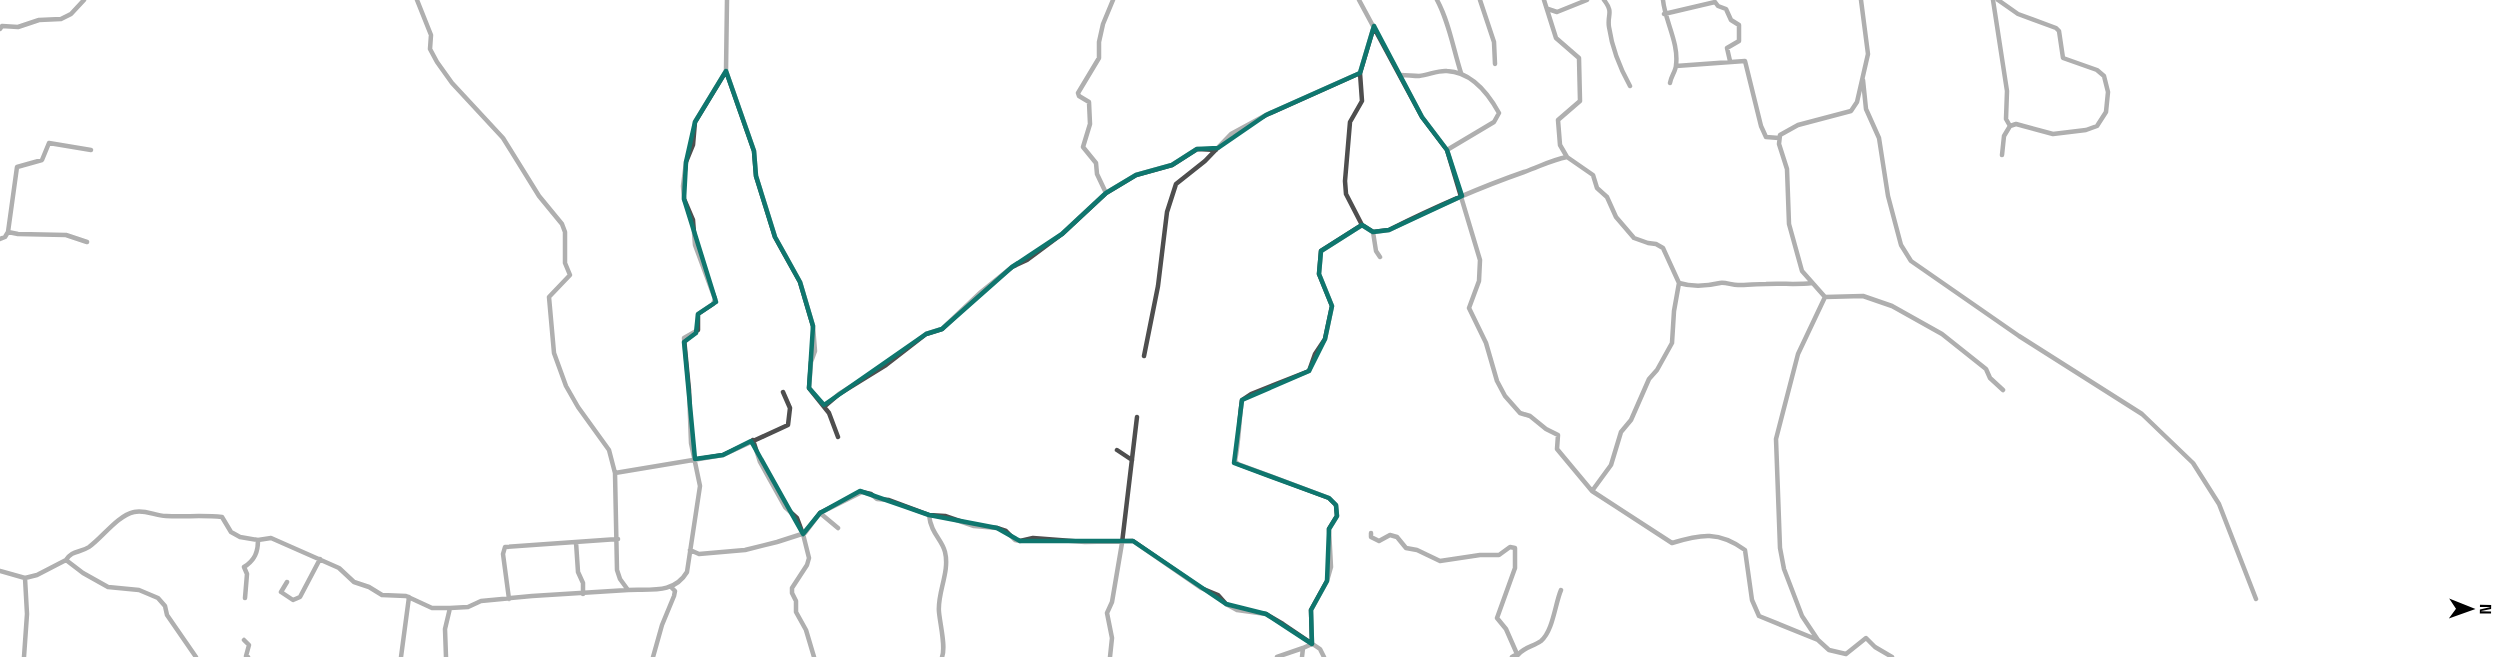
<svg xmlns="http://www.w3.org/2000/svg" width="2519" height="657" font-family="'Space Grotesk',sans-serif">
<rect width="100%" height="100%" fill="#fff"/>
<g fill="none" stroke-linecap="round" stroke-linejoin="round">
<path stroke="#4e4e4e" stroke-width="4.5" d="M417,0L431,35L430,49L437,62L452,83L503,138L539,196L562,224L565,232V263L570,275L549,297L554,353L566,386L578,407L609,450L615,473L617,570L620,579L628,590C651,589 674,594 687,572L700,486L691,443L689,390L684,338L698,330V314L713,304L715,299L695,245L693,220L684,199L683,186L686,162L693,145L695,122L726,71
M727,0L726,71L754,151L756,176L775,237L800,282L813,326L815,351L811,362L809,388L829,413L838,437
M1359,0L1422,117L1447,150L1480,260L1479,281L1469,308L1486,343L1497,381L1505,396L1520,413L1530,416L1546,429L1558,435L1557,449L1592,491L1672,543C1701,534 1719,531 1745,550L1752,600L1759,616L1818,640
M1437,0C1449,22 1453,48 1461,73
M1480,0L1494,42L1495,64
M1544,0L1556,38L1579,58L1580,101L1558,120L1560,145L1567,157L1593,175L1597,188L1607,197L1616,217L1634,238L1648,243L1656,244L1663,248L1679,283C1692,287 1707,286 1720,283C1725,282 1732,285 1738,285C1747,285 1757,284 1766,284C1782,283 1796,285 1812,283
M1604,0C1614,13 1607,14 1609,27C1612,48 1620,68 1630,86
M1663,0C1665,21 1679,43 1676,65C1676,71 1671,76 1670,83
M1861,0L1868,54L1857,102L1851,111L1798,125L1780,135L1779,144L1787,169L1789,224L1802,271L1825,297L1863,296L1892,306L1942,334L1986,369L1990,378L2003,390
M1993,0L2007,91L2006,119L2010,126
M1998,0L2018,14L2056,28L2059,31L2063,58L2097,70L2104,76L2108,92L2106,112L2097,126L2086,130L2053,134L2016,124L2010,126L2004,136L2002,155
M1548,9L1557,12L1587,0
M1664,14L1715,2L1718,6L1726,9L1731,20L1739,25V41L1727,48L1730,61
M0,29L2,26L18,27L39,20L61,19L71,14L84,0
M1676,66L1745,61L1761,126L1766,137L1779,138
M1401,75C1407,75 1413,76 1419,76C1429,75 1438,70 1447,71C1472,72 1488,93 1499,113L1494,122L1447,150
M1863,80L1866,109L1879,138L1888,196L1901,245L1911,261L2019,336L2142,414L2193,463L2219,504L2256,599
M1106,193L1097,174L1096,163L1083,147L1090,124L1089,102L1079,96L1078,93L1099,58V42L1103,24L1113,0
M1362,225L1373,232L1389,230C1433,208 1478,188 1524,172C1539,167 1551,160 1567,157
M8,232L18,234L66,235L87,242
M1373,232L1376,251L1380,257
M0,239L5,237L8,232L17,167L42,160L49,143L91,150
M1825,297L1798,354L1776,439L1780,548L1784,569L1802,616L1818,640L1829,650L1846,654L1866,638L1875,647L1892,657
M1144,356L1158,286L1167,212L1176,184L1205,161L1231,134L1266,115L1360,73
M825,406L839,394L886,365L926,334L942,329L981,292L1012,267L1027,260L1062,234L1106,193L1136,175L1172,165L1197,149L1216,150
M753,440L760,462L785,507L797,518L803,534L809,558L807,565L792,588V593L796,601V612L806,630L814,657
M1117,450L1132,460
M615,473L723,455L788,425L790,408L783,392
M1592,491L1611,465L1621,432L1631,420L1649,379L1657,370L1672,343L1674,311L1679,283
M820,513L862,492L871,494L877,499L889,500L929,515L945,516L974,526L997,528L1006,531L1015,540L1020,541L1033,538L1085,542L1133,541L1201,588L1218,595L1226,604L1237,610L1266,614L1283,624L1320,649L1324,657
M929,515C931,534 942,539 945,552C950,572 937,593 939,612C940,624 946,647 942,657
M1371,533V537L1379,541L1390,535L1397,537L1406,548L1417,550L1440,561L1480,555H1499L1510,547L1515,548V568L1497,618L1506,629L1517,654L1512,657
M576,542L578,572L583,583V594
M690,550L699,554L745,550L777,542L805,533L820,513L838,528
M0,571L25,578L37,575L66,560
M287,582L281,592L293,600L300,597L320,559
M245,598L247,574L244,567C255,560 258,552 258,540
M509,599L503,554L505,547L618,539
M244,640L249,645L246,656L248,657
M1517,656C1523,647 1533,647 1541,641C1553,631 1555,604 1561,590
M24,657L27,614L25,578
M196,657L167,615L165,606L158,598L139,590L108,587L83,573L66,560C72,550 80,553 89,547C103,537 117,516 134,512C145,509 155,516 166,516C185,517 203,515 222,517L231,532L240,537L258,540L271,538L339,568L354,582L369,587L382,595L406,596L432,608H450
M401,657L409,597
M446,657L445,629L450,608L468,607L481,601L532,596L628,590
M653,657L662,625L674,596L675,591L672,588
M1110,657L1112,638L1107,613L1112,602L1122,543L1137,417
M1277,657L1303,648
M1302,657L1303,648L1312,644L1311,610L1327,581L1331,567L1329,529L1337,516L1336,505L1329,498L1238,464L1235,461C1239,441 1239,420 1242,400L1251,394L1309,371L1315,354L1325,339L1332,306L1319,274L1321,251L1362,225L1346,194L1345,181L1350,122L1362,101L1360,73L1374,26"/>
</g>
<path d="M0 0H2519V657H0ZM1374,26L1422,117L1447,150L1462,196L1389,230L1373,232L1362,225L1321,251L1319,274L1332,306L1325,339L1309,371L1242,400L1234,463L1329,498L1336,505L1337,516L1329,529L1327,581L1311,610L1312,644L1266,614L1226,604L1133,541H1020L997,528L929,515L860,491L820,513L803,534L751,441L723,455L695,459L684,342L696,333L698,314L716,302L684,199L686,162L695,122L726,71L754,151L756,176L775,237L800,282L813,326L809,388L824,405L926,334L942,329L1012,267L1062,234L1106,193L1136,175L1172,165L1197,149L1218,148L1266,115L1360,73Z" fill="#fff" fill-opacity=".55" fill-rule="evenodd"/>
<path fill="none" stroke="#0f766e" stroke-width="4.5" stroke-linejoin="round" d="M1374,26L1422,117L1447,150L1462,196L1389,230L1373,232L1362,225L1321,251L1319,274L1332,306L1325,339L1309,371L1242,400L1234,463L1329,498L1336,505L1337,516L1329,529L1327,581L1311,610L1312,644L1266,614L1226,604L1133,541H1020L997,528L929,515L860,491L820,513L803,534L751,441L723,455L695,459L684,342L696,333L698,314L716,302L684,199L686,162L695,122L726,71L754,151L756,176L775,237L800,282L813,326L809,388L824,405L926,334L942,329L1012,267L1062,234L1106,193L1136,175L1172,165L1197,149L1218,148L1266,115L1360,73Z"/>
<g transform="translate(2471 609) rotate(91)" stroke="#ffffff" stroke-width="4.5" paint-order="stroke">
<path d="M0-4.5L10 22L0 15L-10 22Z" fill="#000000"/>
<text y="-9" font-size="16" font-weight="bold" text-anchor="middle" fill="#000000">N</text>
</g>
</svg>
